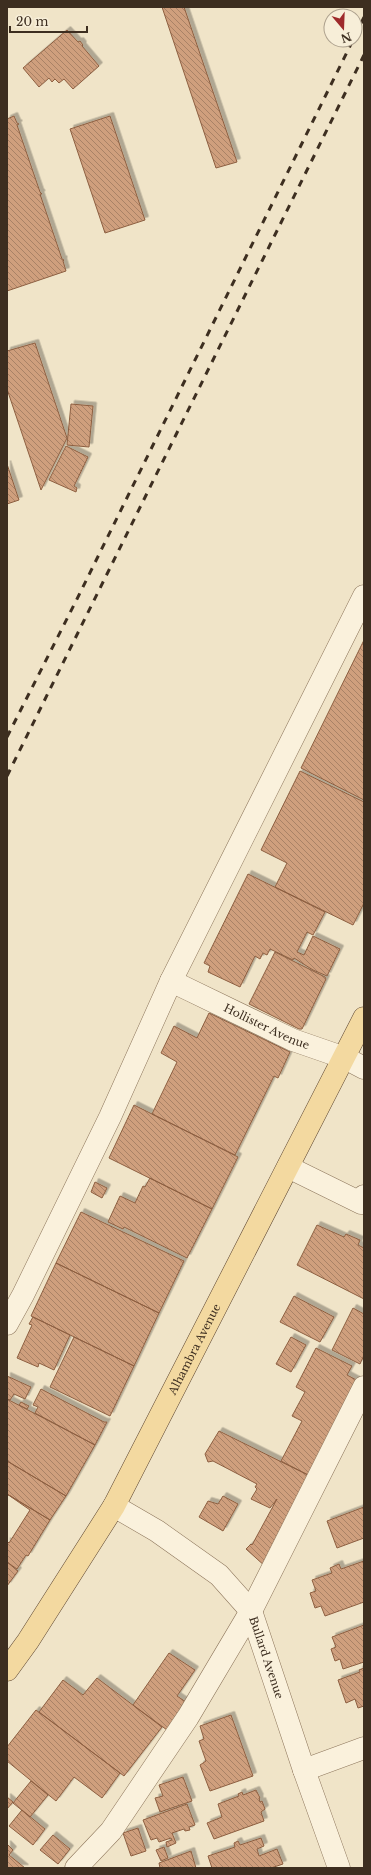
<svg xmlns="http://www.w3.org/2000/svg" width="371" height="1875" font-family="'Libre Baskerville',serif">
<defs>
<pattern id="building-back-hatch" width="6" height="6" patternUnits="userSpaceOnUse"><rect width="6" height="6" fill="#cf9f7d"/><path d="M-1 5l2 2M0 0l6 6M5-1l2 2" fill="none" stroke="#a98266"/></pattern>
<filter id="shadow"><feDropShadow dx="3.5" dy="-3.5" stdDeviation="0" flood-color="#0004"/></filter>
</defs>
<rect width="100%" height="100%" fill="#f0e4c8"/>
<path fill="url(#building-back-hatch)" stroke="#8d5f41" filter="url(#shadow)" d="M162,7H184L237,162L216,168Z
M67,30L78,42L80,41L83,45L82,46L99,66L73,89L64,79L59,83L55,79L52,82L49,78L39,87L23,68Z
M14,116L17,123L19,124L17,125L40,192L42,194H40L62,259L64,260L63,261L66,271L7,291V119Z
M110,116L145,220L105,233L70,129Z
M35,343L67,438L41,490L7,389V351Z
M71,404L93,406L89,447L67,445Z
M66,446L88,457L74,486L77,488L76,492L49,480Z
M7,464L19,500L7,504Z
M364,640V800L301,768Z
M300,771L364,802V903L353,925L275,887L287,863L261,850Z
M248,874L325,912L313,935L307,932L297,952L304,955L313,936L340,949L327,976L313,970L294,958L293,960L270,949L267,955L263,953L260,959L255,956L240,987L208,972L210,966L204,963Z
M275,952L325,977L326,979L302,1029H299L249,1004Z
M209,1013L290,1052L278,1078L274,1076L235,1155L152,1114L177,1062L161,1053L174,1026L197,1038Z
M134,1105L238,1157L212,1209L109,1158Z
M150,1178L212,1209L187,1258L124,1227L123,1229L108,1222L120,1196L135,1203L143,1186L145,1187Z
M95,1182L107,1188L102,1198L91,1192Z
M81,1212L184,1261L159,1313L56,1263Z
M317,1225L344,1237L346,1234L360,1240L358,1245L364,1248V1299L297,1265Z
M56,1263L159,1313L134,1366L31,1316Z
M294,1296L334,1317L320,1342L280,1322Z
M353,1308L364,1314V1355L360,1364L332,1350Z
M33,1317L70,1335L54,1370L39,1363L38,1367L17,1358L32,1325L29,1324Z
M74,1337L134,1366L110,1416L50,1387Z
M291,1337L306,1345L291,1372L276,1364Z
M316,1348L352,1366L347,1375L362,1383L314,1478L281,1461L302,1421L292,1416L305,1392L296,1387Z
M7,1376L31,1387L25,1399L14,1394L10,1400L7,1399Z
M41,1389L104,1422H107L95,1445L35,1413L38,1407L33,1405Z
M7,1399L95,1445L66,1496L7,1461Z
M21,1402L29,1406L27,1409L19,1405Z
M219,1431L314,1478L266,1567L246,1549L251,1544L252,1545L277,1499L270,1508L251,1499L257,1489L255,1487L257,1484L213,1461L208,1462L205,1454Z
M7,1461L66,1496L50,1520L7,1494Z
M7,1494L50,1520L28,1556L26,1555L17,1569L7,1562V1541L9,1543L30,1510Z
M223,1496L238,1504L223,1531L199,1517L208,1501L218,1504Z
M364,1507V1538L337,1548L327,1521Z
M364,1561V1602L325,1616L321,1606L315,1608L310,1593L316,1591L312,1580L332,1573L330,1568L339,1564L341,1569Z
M7,1562L18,1571L7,1586Z
M364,1625V1662L343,1669L340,1659L335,1661L331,1649L336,1647L332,1637Z
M169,1653L195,1670L177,1696L186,1702L167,1730L133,1705Z
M364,1668V1706L358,1708L355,1699L346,1703L338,1680L360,1672L359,1670Z
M97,1678L162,1727L124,1776L39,1712L63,1680L83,1695Z
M36,1710L120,1773L102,1798L74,1777L56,1801L7,1761V1747Z
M231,1715L253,1776L210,1791L200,1765L206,1761L199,1741L204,1739L200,1726Z
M183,1777L192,1801L160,1812L155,1798L163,1796L159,1785Z
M31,1781L48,1795L30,1817L13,1803Z
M256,1790L260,1798H259L260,1802L262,1801L265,1809L261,1812L264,1821L214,1839L207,1823L222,1817L218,1804L239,1796L238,1794L242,1792L243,1795Z
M7,1797L13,1802L7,1809Z
M187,1804L195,1825L189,1827L190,1830L185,1831L184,1829L172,1833L176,1843L167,1847L166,1842L172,1840L171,1838L159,1842L157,1838L151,1840L143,1820Z
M22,1810L45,1829L33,1845L9,1826Z
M138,1828L146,1851L131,1856L123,1833Z
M53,1835L70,1849L58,1864L40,1850Z
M261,1838L264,1846L257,1849L259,1856L277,1849L283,1864L271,1868H212L208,1856L235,1847L234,1843L238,1841L240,1845Z
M7,1844L13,1850L9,1855L25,1868H7Z
M164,1847L168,1858L161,1861L156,1850Z
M191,1851L196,1868H160L159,1863Z"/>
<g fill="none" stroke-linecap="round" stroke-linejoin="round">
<defs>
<g id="minor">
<path id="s1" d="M171,981L293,1040L345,1058L364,1068"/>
<path d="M288,1167L361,1203L364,1196"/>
<path d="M7,1324L23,1295L110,1117L171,981L364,596"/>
<path id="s2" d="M114,1506L157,1531L219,1575L251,1611L304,1770L339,1868"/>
<path d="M304,1770L364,1748"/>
<path d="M76,1868L111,1831L188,1717L251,1611L364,1387"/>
</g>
<g id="major">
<path id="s3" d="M7,1670L28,1641L114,1506L364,1018"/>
</g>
</defs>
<use href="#minor" stroke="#8d765c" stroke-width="23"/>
<use href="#major" stroke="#5b4430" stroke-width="23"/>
<use href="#minor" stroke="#faf1dc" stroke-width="22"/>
<use href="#major" stroke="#f3d9a0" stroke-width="22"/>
<path stroke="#3d2e20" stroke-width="3" stroke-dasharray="7 7" stroke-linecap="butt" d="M355,36L364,17
M7,737L77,599L353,40
M7,776L364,55"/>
</g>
<g text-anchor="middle" stroke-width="3.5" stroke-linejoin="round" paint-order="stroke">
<g font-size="11" fill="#3d2e20" stroke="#f7eed8">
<text dy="4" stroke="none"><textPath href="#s1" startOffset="106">Hollister Avenue</textPath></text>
<text dy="4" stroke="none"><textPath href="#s3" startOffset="372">Alhambra Avenue</textPath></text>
<text dy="4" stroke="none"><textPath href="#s2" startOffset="223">Bullard Avenue</textPath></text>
</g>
</g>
<rect width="371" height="1875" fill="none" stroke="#3d2e20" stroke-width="16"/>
<g transform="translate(343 28) rotate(161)"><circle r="19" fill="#f7eed8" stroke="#ada18e"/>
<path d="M0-3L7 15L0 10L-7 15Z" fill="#9e2a2b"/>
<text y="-6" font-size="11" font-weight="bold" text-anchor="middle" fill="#3d2e20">N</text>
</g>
<path d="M10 26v6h77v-6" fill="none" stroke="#3d2e20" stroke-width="2"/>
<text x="16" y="26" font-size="12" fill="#3d2e20" stroke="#f7eed8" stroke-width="3" paint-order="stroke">20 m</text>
</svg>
